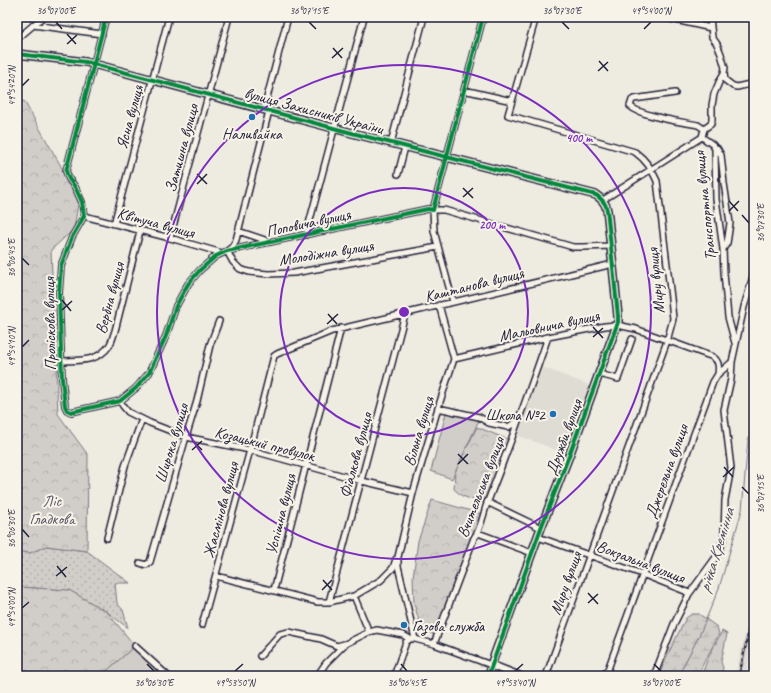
<svg xmlns="http://www.w3.org/2000/svg" width="771" height="693" font-family="Caveat,sans-serif">
<defs>
<pattern id="grass-dots" width="8" height="8" patternUnits="userSpaceOnUse"><rect width="8" height="8" fill="#d1cdc9"/><path d="M2 2h.1M6 6h.1" fill="none" stroke="#b3b0ae" stroke-width="1.8" stroke-linecap="round"/></pattern>
<pattern id="forest-crowns" width="20" height="18" patternUnits="userSpaceOnUse"><rect width="20" height="18" fill="#d1cdc9"/><path d="M2 6a3 3 0 1 1 6 0M12 15a3 3 0 1 1 6 0" fill="none" stroke="#b3b0ae"/></pattern>
<pattern id="wetland-marsh" width="20" height="14" patternUnits="userSpaceOnUse"><rect width="20" height="14" fill="#d1cdc9"/><path d="M1 5h8M5 5V1M11 12h8M15 12V8" fill="none" stroke="#b3b0ae"/></pattern>
</defs>
<rect width="100%" height="100%" fill="#eeebe1"/>
<filter id="ink" filterUnits="userSpaceOnUse"><feTurbulence type="fractalNoise" baseFrequency=".025" numOctaves="2"/><feDisplacementMap in="SourceGraphic" scale="8" xChannelSelector="R" yChannelSelector="G"/><feConvolveMatrix kernelMatrix="1 2 1 2 8 2 1 2 1" color-interpolation-filters="sRGB"/></filter>
<g filter="url(#ink)">
<path fill="#dfdcd4" d="M542,367L589,385L582,404L585,406L578,424L574,423L564,453L517,435Z
M752,606H754V642L747,671L754,673V676H735Z"/>
<path fill="url(#grass-dots)" stroke="#7a7882" d="M46,546L87,551L130,583H115L117,603L123,610L128,628L107,612L69,590L17,587V551L30,553Z"/>
<path fill="url(#forest-crowns)" stroke="#7a7882" d="M24,101L79,198L74,229L51,250L58,414L88,455L87,551L46,546L30,553L17,551V103Z
M477,427L509,440L483,503L462,496L454,489L455,472Z
M432,500L482,514L435,635L422,630L414,604L413,577L418,541Z
M17,587L69,590L107,612L135,646L101,676H17Z
M722,631L727,634L721,662L723,668L721,676H701L709,656Z"/>
<path fill="url(#wetland-marsh)" stroke="#7a7882" d="M692,614H699L717,627L719,634L697,676H659L666,658L686,618Z"/>
<path fill="#d1cdc9" stroke="#7a7882" d="M446,413L479,420L452,479L431,471Z
M135,646L168,676H101Z"/>
<g fill="none" stroke-linecap="round" stroke-linejoin="round">
<path stroke="#716f7b" stroke-width="1" d="M678,676L699,636L719,588L742,510L748,440L754,425"/>
<defs>
<path id="street" d="M106,17L66,171L69,179L75,187L82,202L84,216L72,237L61,266L59,293L62,379L65,406L67,410L71,412L120,401L136,388L149,373L166,336L176,306L188,284L200,270L216,256L227,251L428,209L433,210L483,17
M536,17L508,115L635,152C646,160 651,168 657,181L671,298L673,319L667,341L546,676
M662,17L711,28
M710,17L712,37L717,44L721,54L725,68L724,73L725,80L733,86L737,87L754,83
M33,25L102,34
M17,39L43,17
M464,90L512,101
M675,93L634,99L632,100L630,106C640,116 682,122 698,125L704,129
M264,109L288,17
M269,111L236,240L232,247L227,251L233,262L240,269L249,272L268,274L294,273L438,247
M702,137L713,145L715,149L716,199L723,249L724,273L728,317L735,343
M702,137L704,129L711,124L712,120V105L714,94L720,80L724,73
M391,143L424,17
M714,147L717,148L721,155L724,183L730,223L728,237L727,243L723,249
M398,174L405,147
M603,200L702,137
M84,216L170,238L222,253
M114,224L169,17
M238,231L271,242
M306,235L364,17
M170,238L229,17
M453,302L434,231L433,210H444L573,247H584L611,246
M454,359L548,337L605,326L617,325L636,329L713,357C719,361 719,367 718,374
M62,361C79,360 98,362 109,346C112,342 113,336 115,331L140,231
M599,374L618,379L632,339
M120,401L123,406L128,412L150,423L186,437L250,450L362,481L413,493
M438,408L479,417L489,423L508,427L518,421
M487,502L541,528
M478,533L532,553
M538,537L642,574L685,591L689,594
M107,538L125,466L142,419
M140,563L146,565L150,562L186,437L197,401L210,345L219,321
M216,576L318,602H329L354,596L381,580L393,568L396,559
M274,590L341,328
M354,596L369,632
M329,602L405,314
M202,625L250,450L274,356L277,354L332,331L613,264
M413,639H415L434,644L491,665L488,676
M415,639L398,566V557L413,493L438,408L454,359L439,305
M434,644L474,538C482,527 483,513 488,501C509,447 529,392 548,337
M135,646L168,676
M260,656L280,634L289,632L321,639L337,646L344,644
M317,676L326,663L345,644L369,632L377,630L403,635L410,639
M394,676L406,642L410,639
M599,676L604,675L608,669L713,382L718,374L732,362
M654,676L674,624L689,594L719,553L724,536L725,500L731,468L724,410L731,379L732,362L744,307L754,273"/>
<path id="secondary" d="M17,54L86,62L352,133L596,195C606,202 607,207 608,218L618,316V322L570,453L541,528L491,665L519,676"/>
</defs>
<use href="#street" stroke="#22223b" stroke-width="8"/>
<use href="#secondary" stroke="#22223b" stroke-width="10"/>
<use href="#street" stroke="#f7f3e8" stroke-width="5"/>
<use href="#secondary" stroke="#f7f3e8" stroke-width="7"/>
<defs>
<path id="rail" d="M739,676L754,608"/>
</defs>
<use href="#rail" stroke="#22223b" stroke-width="2.5"/>
<use href="#rail" stroke="#f7f3e8" stroke-width="1" stroke-dasharray="3" stroke-linecap="butt"/>
<defs>
<path id="cycleway" d="M106,17L66,171L69,179L75,187L82,202L84,216L72,237L61,266L59,293L62,379L65,406L67,410L71,412L120,401L136,388L149,373L166,336L176,306L188,284L200,270L216,256L227,251L428,209L433,210L483,17
M17,54L86,62L352,133L596,195C606,202 607,207 608,218L618,316V322L570,453L541,528L488,676"/>
</defs>
<use href="#cycleway" stroke="#f7f3e8" stroke-width="6"/>
<use href="#cycleway" stroke="#00873e" stroke-width="4"/>
</g>
</g>
<path fill="none" stroke="#22223b" stroke-width="1.5" d="M56,22L62,29M309,22L316,29M562,22L569,29M644,29L651,22M67,34L76,44M67,44L77,35M333,48L342,58M332,58L343,48M599,61L608,71M598,71L608,62M22,86L29,79M197,174L207,184M197,184L207,174M463,188L473,198M463,197L473,188M729,201L738,211M729,211L739,201M742,215L749,223M22,258L29,265M62,300L71,311M62,310L72,301M328,314L337,324M327,324L338,314M593,327L603,338M593,337L603,328M22,347L29,340M192,440L202,450M192,450L202,441M458,454L468,464M458,464L468,454M724,467L733,477M723,477L734,467M742,487L749,494M22,529L29,537M57,566L66,577M56,576L67,567M323,580L332,590M322,590L332,580M588,593L598,604M588,603L598,594M22,608L29,602M147,664L154,671M401,664L407,671M654,664L661,671M235,671L243,664M515,671L523,664"/>
<g fill="none" stroke="#7b2cbf" stroke-width="2">
<circle cx="404" cy="312" r="124"/>
<circle cx="404" cy="312" r="247"/>
</g>
<g fill="#1f6fb2" stroke="#f7f3e8" stroke-width="1.5">
<circle cx="252" cy="117" r="4"/>
<circle cx="553" cy="414" r="4"/>
<circle cx="404" cy="625" r="4"/>
</g>
<g text-anchor="middle" stroke-width="4" stroke-linejoin="round" paint-order="stroke">
<g font-size="16" fill="#22223b" stroke="#f7f3e8">
<text transform="translate(314 110) rotate(15)" y="6">вулиця Захисників України</text>
<text transform="translate(129 117) rotate(-75)" y="6">Ясна вулиця</text>
<text transform="translate(181 148) rotate(-75)" y="6">Затишна вулиця</text>
<text transform="translate(704 206) rotate(-96)" y="6">Транспортна вулиця</text>
<text transform="translate(156 222) rotate(15)" y="6">Квітуча вулиця</text>
<text transform="translate(308 222) rotate(-12)" y="6">Поповича вулиця</text>
<text transform="translate(326 252) rotate(-9)" y="6">Молодіжна вулиця</text>
<text transform="translate(655 281) rotate(-96)" y="6">Миру вулиця</text>
<text transform="translate(474 284) rotate(-14)" y="6">Каштанова вулиця</text>
<text transform="translate(109 298) rotate(-75)" y="6">Вербна вулиця</text>
<text transform="translate(49 324) rotate(-91)" y="6">Проліскова вулиця</text>
<text transform="translate(549 325) rotate(-12)" y="6">Мальовнича вулиця</text>
<text transform="translate(418 431) rotate(-73)" y="6">Вільна вулиця</text>
<text transform="translate(563 437) rotate(-70)" y="6">Дружби вулиця</text>
<text transform="translate(171 443) rotate(-73)" y="6">Широка вулиця</text>
<text transform="translate(265 443) rotate(14)" y="6">Козацький провулок</text>
<text transform="translate(355 455) rotate(-75)" y="6">Фіалкова вулиця</text>
<text transform="translate(666 471) rotate(-70)" y="6">Джерельна вулиця</text>
<text transform="translate(480 487) rotate(-69)" y="6">Вчительська вулиця</text>
<text transform="translate(220 510) rotate(-75)" y="6">Жасмінова вулиця</text>
<text transform="translate(280 514) rotate(-76)" y="6">Успішна вулиця</text>
<text transform="translate(641 561) rotate(21)" y="6">Вокзальна вулиця</text>
<text transform="translate(565 583) rotate(-70)" y="6">Миру вулиця</text>
</g>
<g font-size="16" fill="#22223b" stroke="#f7f3e8">
<text x="252" y="139">Наливайка</text>
<text x="545" y="420" text-anchor="end">Школа №2</text>
<text x="412" y="631" text-anchor="start">Газова служба</text>
</g>
<g font-size="16" fill="#575566" stroke="#f7f3e8">
<text x="52" y="506">Ліс<tspan x="52" dy="18">Гладкова</tspan></text>
</g>
<g font-size="17" font-style="italic" fill="#504f60" stroke="#f7f3e8">
<text transform="translate(716 550) rotate(-73)" y="6">річка Кремінна</text>
</g>
</g>
<circle cx="404" cy="312" r="6" fill="#7b2cbf" stroke="#f7f3e8" stroke-width="2"/>
<g font-size="12" text-anchor="middle" font-weight="bold" fill="#7b2cbf" stroke="#f7f3e8" stroke-width="4" stroke-linejoin="round" paint-order="stroke">
<text x="579" y="142">400 m</text>
<text x="492" y="229">200 m</text>
</g>
<rect width="771" height="693" fill="none" stroke="#f7f3e8" stroke-width="44"/>
<rect x="22" y="22" width="727" height="649" fill="none" stroke="#22223b" stroke-width="1.5"/>
<g font-size="10" text-anchor="middle" fill="#22223b">
<text x="56" y="14">36°07'00"E</text>
<text x="309" y="14">36°07'15"E</text>
<text x="562" y="14">36°07'30"E</text>
<text x="651" y="14">49°54'00"N</text>
<text transform="translate(11 86) rotate(-90)" y="4">49°54'20"N</text>
<text transform="translate(760 223) rotate(-90)" y="4">36°07'30"E</text>
<text transform="translate(11 258) rotate(-90)" y="4">36°06'45"E</text>
<text transform="translate(11 347) rotate(-90)" y="4">49°54'10"N</text>
<text transform="translate(760 494) rotate(-90)" y="4">36°07'15"E</text>
<text transform="translate(11 529) rotate(-90)" y="4">36°06'30"E</text>
<text transform="translate(11 608) rotate(-90)" y="4">49°54'00"N</text>
<text x="154" y="686">36°06'30"E</text>
<text x="235" y="686">49°53'50"N</text>
<text x="407" y="686">36°06'45"E</text>
<text x="515" y="686">49°53'40"N</text>
<text x="661" y="686">36°07'00"E</text>
</g>
</svg>
